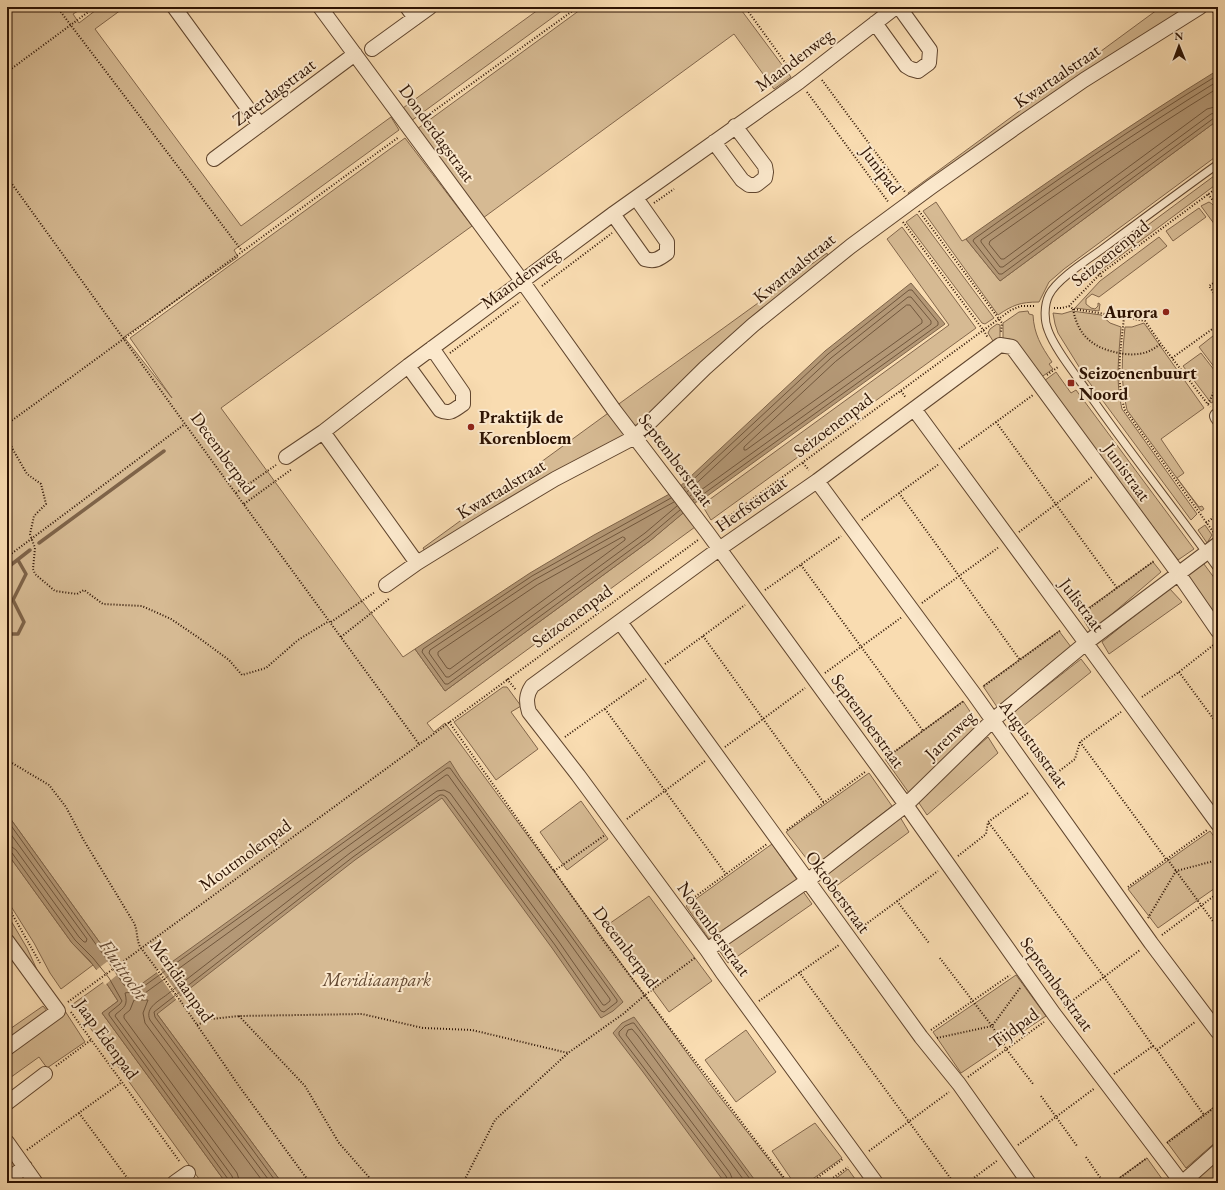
<svg xmlns="http://www.w3.org/2000/svg" width="1225" height="1190" font-family="'EB Garamond',serif">
<rect width="100%" height="100%" fill="#f9dcb1"/>
<filter id="stains"><feTurbulence type="fractalNoise" baseFrequency=".005" numOctaves="4"/><feColorMatrix values="0 0 0 0 .2 0 0 0 0 .09 0 0 0 0 .02 0 0 0 .5 -.17"/></filter>
<radialGradient id="worn" r=".72"><stop offset=".6" stop-color="#630" stop-opacity="0"/><stop offset="1" stop-color="#630" stop-opacity=".3"/></radialGradient>
<path fill="#d6ba93" stroke="#82664b" d="M7,7H85L73,14L79,23L100,7H125L95,29L241,226L391,117L399,130L234,250L238,257L124,337L172,398L130,338L405,138L472,226L221,408L403,657L415,649L445,691L651,540L684,512L695,527L427,723L434,732L445,723L709,1083L787,1183H282L157,1014L127,983L120,971L123,968L112,952L108,954L7,814Z
M542,7H567L411,121L403,108Z
M584,7H739L791,77L774,89L734,34L483,218L417,129Z
M1161,7H1190L910,196L908,193Z
M1218,120V155L1064,269L1049,282L1039,302C1020,302 1013,305 998,315L923,211L936,202L962,241L966,239L1000,281Z
M1218,173V183L1100,271L1094,265Z
M1209,202C1217,206 1218,214 1218,223L1215,225L1201,206Z
M1199,208L1206,217L1173,241L1166,231Z
M917,214L994,318L985,324L982,323L906,222Z
M902,227L976,328L711,520L702,505L949,325L887,239Z
M1159,237L1167,246L1099,297L1092,294L1086,299V304L1091,308L1095,309L1098,306V303L1100,304L1099,311L1075,308L1100,281Z
M827,253L828,257L638,426L632,424L616,406Z
M1028,311L1029,314L1033,315C1034,334 1041,346 1052,362L1049,364L1053,369L1040,378L1015,343L1010,339H1003V323L1019,312Z
M1072,311L1101,315L1110,323L1121,327C1119,354 1115,382 1122,409L1197,514L1191,520L1086,378L1058,333L1055,324L1053,313L1062,314Z
M1144,323L1204,408L1161,439L1184,473L1177,478L1199,507L1202,506L1204,509L1201,511L1127,410C1120,380 1122,357 1125,327H1132Z
M997,324L1000,325V339L993,341L988,333L990,329Z
M1218,332V372L1199,347Z
M1201,353L1218,375V399L1211,403L1183,366Z
M1056,372L1071,393L1076,390L1194,549L1178,560L1044,381Z
M611,411L624,428V437L426,553L423,548Z
M1205,525L1212,535L1207,543L1198,530Z
M1201,560L1218,583V620L1184,574Z
M1153,562L1161,572L1091,632L1080,614Z
M1169,588L1182,602L1109,654L1102,642Z
M1059,631L1071,647L997,707L983,686Z
M1081,659L1091,672L1016,732L1006,718Z
M503,687H507L521,706L511,712L538,749L496,780L454,722Z
M963,701L979,725L909,793L885,759Z
M988,737L998,753L927,815L917,800Z
M869,773L892,806L813,867L786,832Z
M581,801L608,839L567,870L540,832Z
M900,817L909,832L831,890L821,877Z
M1210,831L1218,842V886L1158,928L1128,889Z
M772,844L798,881L709,939L686,906Z
M7,853L72,943L93,965L61,989L50,973L34,943L7,900Z
M802,890L812,904L728,963L718,949Z
M649,896L712,981L669,1012L606,926Z
M7,914L27,948L39,974L7,929Z
M1016,975L1046,1016L961,1073L933,1032Z
M105,981L118,1001L102,1013L226,1183H202L73,1004Z
M43,1006L54,1019L65,1011L85,1042L47,1068L39,1057L7,1080V1031Z
M746,1030L776,1072L736,1102L705,1060Z
M1218,1104V1140L1186,1168L1167,1142Z
M815,1123L842,1158L807,1183H794L772,1151Z
M1147,1158L1165,1183H1112Z
M1218,1159V1180L1214,1183H1199L1196,1178Z
M848,1169L858,1183H830Z"/>
<path fill="#b49876" stroke="#7e6348" d="M1218,70V120L1000,281L966,239C1049,181 1132,123 1218,70Z
M911,283L945,324L703,499H700L651,540L445,691L415,649L530,573L594,535L675,491L825,351Z
M450,761L460,777L623,1002L613,1011L601,1018L552,948L442,798L355,860L157,1014L282,1183H226L102,1013L118,1001L105,981L90,961L72,943L7,853V814L108,954L127,983L140,985Z
M634,1017L757,1183H725L643,1072L613,1033L622,1023Z"/>
<path fill="#f9dcb1" d="M113,957L123,972L117,975L105,985L95,971Z
M160,969L181,998L177,1001L156,971Z"/>
<g fill="none" stroke-linecap="round" stroke-linejoin="round">
<path stroke="#70563c" stroke-width="1" d="M1218,75C1134,126 1054,182 974,239L973,241L999,274H1002L1214,118L1218,117
M1218,81C1137,131 1059,185 981,240V242L1000,267H1003L1211,114L1218,112
M1218,88C1140,136 1065,188 990,241L989,244L1001,259H1004L1207,109L1218,106
M907,305H910L922,320V323L746,450H744V447L835,362Z
M684,488L828,354L909,290H912L938,322V325L702,495L698,496L693,500
M687,492L831,358L908,297H911L931,321V324L701,490L695,492L690,496
M671,498L532,576L423,649L422,652L445,684H448L648,537L680,510
M674,502L534,580L430,650L429,653L446,677H449L645,533L677,506
M623,537L625,538V540L450,669L447,668L438,655V652L537,585Z
M7,820L105,957L124,985L127,987L140,989L447,768H450L617,1000V1002L604,1012L601,1011L555,945L446,797L443,795H440L353,857L154,1012L155,1017L277,1183
M7,829L87,939L86,942H84L79,937L16,850L12,847L7,846
M7,852L12,853L75,940L93,958L109,978L122,1001L120,1004L109,1013V1015L228,1179L229,1183
M234,1183L232,1176L115,1016L116,1014C125,1007 128,1005 125,993C131,991 138,996 145,993L446,775H448L610,999V1001L605,1005H603L559,942L450,793L444,790L437,791L350,853L169,993C161,1000 144,1007 150,1020L271,1183
M240,1183L237,1173L124,1018V1015L130,1010L134,1000H148L143,1013L145,1023L264,1183
M729,1183L726,1176L619,1035V1032L625,1026L632,1023H634L753,1183
M734,1183L730,1173L626,1035L628,1030L632,1029L638,1036L746,1183"/>
<path stroke="#7e6348" stroke-width="3.5" d="M39,543L164,451
M7,568L30,550
M7,632L10,634H18L24,622L13,600L26,574L18,560"/>
<defs>
<path id="service" d="M1218,164C1179,192 1140,221 1101,250C1087,260 1056,280 1049,295C1044,305 1044,320 1048,330C1055,350 1077,376 1089,394C1130,453 1176,510 1218,569"/>
<path id="minor" d="M174,7L260,125
M320,7L522,281L614,410L707,532L906,805L1054,1014L1182,1183
M407,7L415,18
M875,23L906,66L911,69L918,71L929,63L930,50L899,7
M372,49L430,7
M714,142L742,180L749,185H756L765,178L766,172L765,166L735,126
M214,159L355,54
M613,214L645,259C655,262 659,259 667,253V242L636,198
M408,366L440,410C450,415 454,410 463,404V393L432,348
M914,409L1086,643L1218,824
M1217,416L1218,418
M323,432L417,563L493,516L555,479L635,437L705,368L753,325L851,246L931,187L1026,120L1084,80L1200,7
M286,457L323,432L408,366L613,214L799,82L896,7
M817,481L974,694L1151,943L1218,1032
M386,585L417,563
M620,622L921,1037L959,1084L1029,1183
M7,941L58,1011L7,1048
M707,950L807,881L906,805L993,720L1086,643L1218,544
M7,1103L45,1074
M7,1142L36,1183
M7,1180L25,1167
M174,1183L188,1173
M876,1183L722,972L707,950L578,775L529,712C526,702 526,695 532,686L719,549L817,481L1000,345L1012,347L1178,573L1218,631
M1182,1183L1218,1151"/>
</defs>
<use href="#service" stroke="#60452e" stroke-width="9"/>
<use href="#minor" stroke="#60452e" stroke-width="16"/>
<path stroke="#2d1303" stroke-width="2" stroke-dasharray="1 2" stroke-linecap="butt" d="M57,7L242,251
M745,7L792,72
M1212,12L1218,8
M7,72L95,7
M822,80L905,192
M807,92L889,203
M420,121L578,7
M7,177L185,424L419,744
M1208,194L1218,207
M654,203L674,189
M919,211L999,319L1002,323L1001,332
M903,222L984,331L988,338
M1093,267L1102,277
M1218,280L1209,286L1218,299
M542,286L612,233
M1069,306L1073,309L1124,317C1121,348 1115,380 1125,410L1214,533
M1054,308H1062L1069,306L1100,274L1218,187
M1073,309C1078,336 1093,348 1119,353C1128,355 1139,355 1147,352C1152,350 1156,347 1161,344
M7,313H9L11,338L7,353
M1124,317L1145,321L1161,344L1210,407
M450,353L520,301
M1172,358L1218,325
M1047,375L1058,367
M901,391L906,398
M1208,404L1218,384
M996,422L1117,588
M7,424C138,329 268,232 399,137
M7,432L12,448L27,474L41,484L46,504L34,516L30,534L35,548L33,569L35,574L55,591L77,594L84,590L103,604L142,606L171,619L199,638L229,660L242,675L266,668L298,640L329,621
M959,449L1033,395
M803,463L809,470
M236,493L276,465
M899,493L1020,660
M244,504L292,469
M862,520L939,464
M1206,523L1218,514
M717,525L1011,310L1021,306H1036
M1019,532L1092,477
M7,557L185,424
M801,565L923,731
M765,590L841,536
M922,603L999,547
M1080,615L1154,561
M331,622L375,592
M703,636L824,803
M341,637L390,598
M665,664L745,605
M1179,672L1218,725
M825,673L902,617
M507,679L516,690
M984,686L1061,630
M1142,697L1179,672L1216,643
M605,709L726,874
M449,722L605,943L788,1183
M565,737L646,679
M1080,742L1166,859L1168,860L1218,928
M725,747L805,688
M887,757L964,701
M7,760L49,785L66,807L83,839L134,923C138,931 136,941 141,948L182,1003L239,1086L310,1183
M1050,778L1075,759L1080,742L1121,712
M627,819L705,761
M989,823L1104,977L1153,1046
M787,830L865,772
M958,856L986,834L988,822L1028,793
M554,871L605,835
M1128,887L1207,830
M897,901L929,943
M688,902L767,844
M7,905L40,963
M1148,918L1176,871L1218,860
M858,930L938,871
M1162,935L1218,893
M799,972L954,1183
M1020,988L992,1026L1007,1050L1033,1084
M759,1001L839,945
M68,1002L698,540
M1064,1007L1140,950
M71,1012L180,1162
M239,1016L305,1086L339,1143L374,1183
M197,1025L211,1019L239,1016L362,1014L423,1028L472,1030L568,1053
M931,1030L1010,975
M937,1038L992,1026L939,957
M1157,1050L1204,1115
M56,1066L91,1040
M1114,1074L1153,1046L1157,1050L1195,1022
M968,1077L1044,1022
M1041,1096L1077,1146
M79,1113L131,1183
M1167,1143L1218,1105
M1018,1145L1095,1088
M27,1150L122,1082
M869,1151L949,1092
M1086,1157L1104,1183
M463,1183L495,1120L568,1053L623,1014L645,995L696,957
M810,1183L843,1159
M826,1183L848,1167
M967,1183L998,1160
M1113,1183L1147,1158"/>
<use href="#service" stroke="#fbe8cc" stroke-width="7"/>
<use href="#minor" stroke="#fbe8cc" stroke-width="14"/>
</g>
<g fill="#8f2418" stroke="#fbe8cc" stroke-width="1.5">
<circle cx="1166" cy="312" r="4"/>
<rect x="1067" y="379" width="8" height="8" rx="2"/>
<circle cx="471" cy="427" r="4"/>
</g>
<g text-anchor="middle" stroke-width="4" stroke-linejoin="round" paint-order="stroke">
<g font-size="18" fill="#2d1303" stroke="#fbe8cc">
<text transform="translate(794 60) rotate(-37)" y="6">Maandenweg</text>
<text transform="translate(1057 76) rotate(-34)" y="6">Kwartaalstraat</text>
<text transform="translate(274 92) rotate(-37)" y="6">Zaterdagstraat</text>
<text transform="translate(437 133) rotate(54)" y="6">Donderdagstraat</text>
<text transform="translate(881 170) rotate(53)" y="6">Junipad</text>
<text transform="translate(1110 253) rotate(-39)" y="6">Seizoenenpad</text>
<text transform="translate(794 268) rotate(-39)" y="6">Kwartaalstraat</text>
<text transform="translate(520 278) rotate(-36)" y="6">Maandenweg</text>
<text transform="translate(833 425) rotate(-37)" y="6">Seizoenenpad</text>
<text transform="translate(223 453) rotate(54)" y="6">Decemberpad</text>
<text transform="translate(676 460) rotate(53)" y="6">Septemberstraat</text>
<text transform="translate(1127 472) rotate(54)" y="6">Junistraat</text>
<text transform="translate(501 489) rotate(-31)" y="6">Kwartaalstraat</text>
<text transform="translate(751 504) rotate(-35)" y="6">Herfststraat</text>
<text transform="translate(1082 605) rotate(53)" y="6">Julistraat</text>
<text transform="translate(572 616) rotate(-36)" y="6">Seizoenenpad</text>
<text transform="translate(868 721) rotate(54)" y="6">Septemberstraat</text>
<text transform="translate(950 735) rotate(-44)" y="6">Jarenweg</text>
<text transform="translate(1034 744) rotate(54)" y="6">Augustusstraat</text>
<text transform="translate(245 855) rotate(-36)" y="6">Moutmolenpad</text>
<text transform="translate(838 892) rotate(54)" y="6">Oktoberstraat</text>
<text transform="translate(714 929) rotate(54)" y="6">Novemberstraat</text>
<text transform="translate(626 947) rotate(53)" y="6">Decemberpad</text>
<text transform="translate(182 981) rotate(55)" y="6">Meridiaanpad</text>
<text transform="translate(1057 984) rotate(54)" y="6">Septemberstraat</text>
<text transform="translate(1014 1028) rotate(-36)" y="6">Tijdpad</text>
<text transform="translate(107 1039) rotate(54)" y="6">Jaap Edenpad</text>
</g>
<g font-size="18" font-weight="bold" fill="#2d1303" stroke="#fbe8cc" text-anchor="start">
<text x="1158" y="318" text-anchor="end">Aurora</text>
<text x="1079" y="379">Seizoenenbuurt<tspan x="1079" dy="21">Noord</tspan></text>
<text x="479" y="423">Praktijk de<tspan x="479" dy="21">Korenbloem</tspan></text>
</g>
<g font-size="18" font-style="italic" fill="#60452e" stroke="#fbe8cc">
<text x="377" y="986">Meridiaanpark</text>
</g>
<g font-size="19" font-style="italic" fill="#634831" stroke="#fbe8cc">
<text transform="translate(124 969) rotate(55)" y="7">Fluittocht</text>
</g>
</g>
<rect width="1225" height="1190" fill="none" stroke="#f9dcb1" stroke-width="24"/>
<rect x="8" y="8" width="1209" height="1174" fill="none" stroke="#2d1303" stroke-width="2"/>
<rect x="12" y="12" width="1201" height="1166" fill="none" stroke="#2d1303"/>
<g transform="translate(1179 46) rotate(359)" stroke="#fbe8cc" stroke-width="3" paint-order="stroke">
<path d="M0-3L7 15L0 10L-7 15Z" fill="#2d1303"/>
<text y="-6" font-size="11" font-weight="bold" text-anchor="middle" fill="#2d1303">N</text>
</g>
<rect width="100%" height="100%" filter="url(#stains)"/>
<rect width="100%" height="100%" fill="url(#worn)"/>
</svg>
